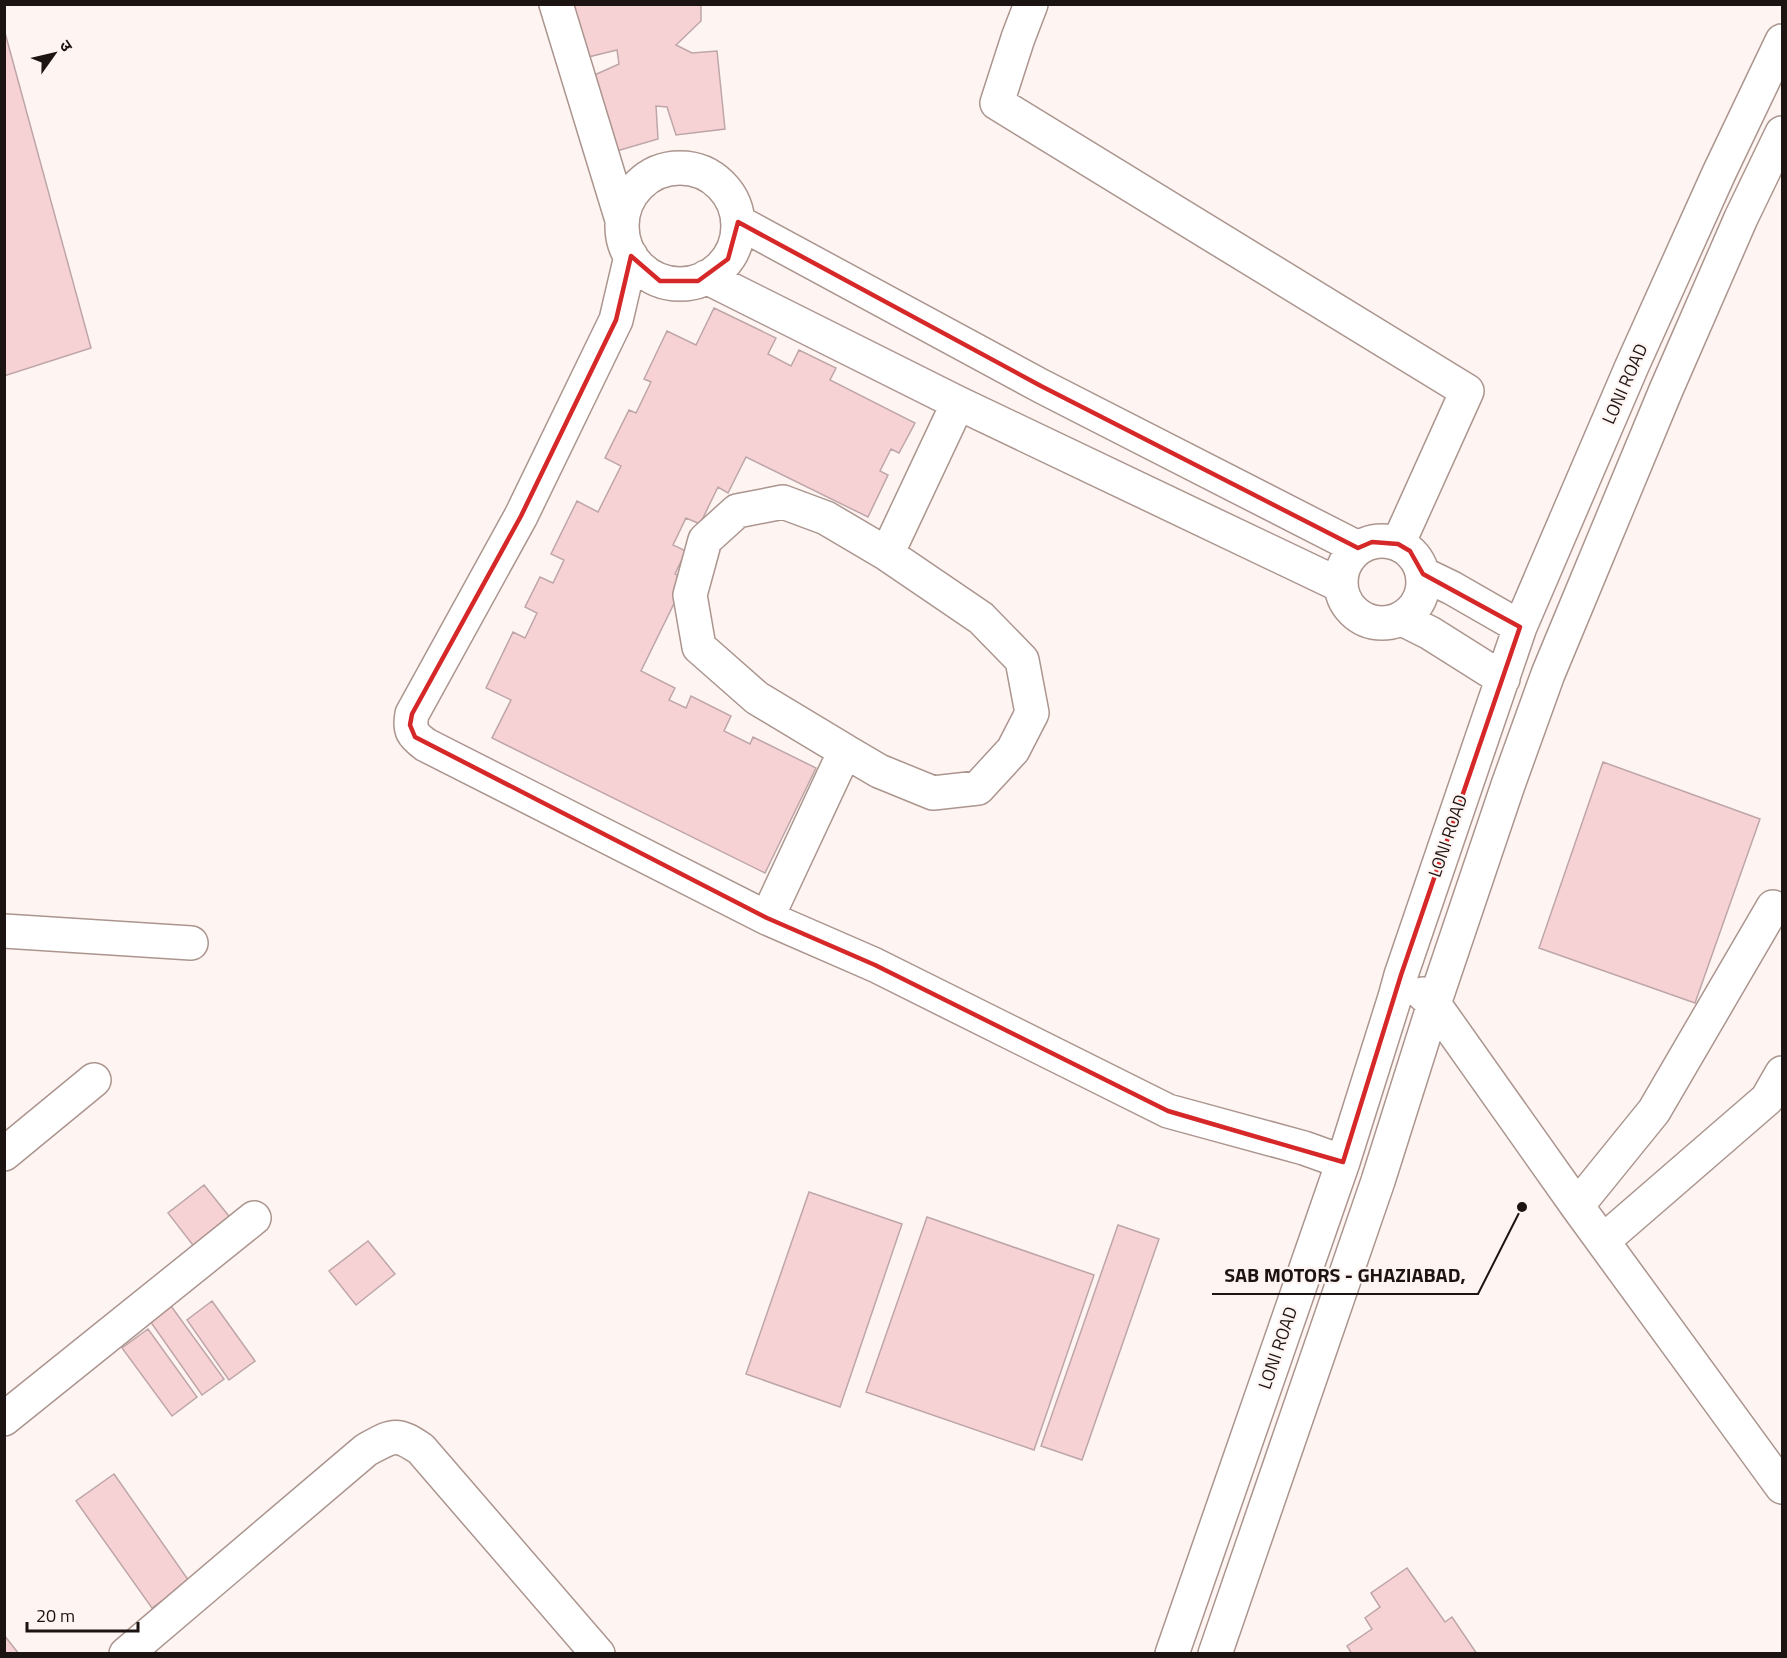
<svg xmlns="http://www.w3.org/2000/svg" width="1787" height="1658" font-family="'Titillium Web','Noto Sans Devanagari',sans-serif">
<rect width="100%" height="100%" fill="#fef4f1"/>
<path fill="#f7d2d5" stroke="#bea6a8" stroke-width="1.5" d="M568,4H701V21L676,45L692,53L717,51L725,129L676,135L667,107L656,106L658,139L603,155L590,77L619,64L617,50L584,58Z
M4,29L91,348L4,376Z
M714,308L776,338L768,354L791,366L799,350L836,368L830,380L915,423L899,453L891,449L880,471L888,475L868,517L746,457L728,493L718,487L700,524L686,518L673,545L686,551L675,574L686,579L641,671L675,688L669,700L686,708L691,696L731,716L724,731L750,744L753,737L816,768L765,873L492,738L511,700L486,688L513,632L525,638L537,613L525,607L540,577L553,583L564,560L551,554L577,501L598,512L621,466L605,458L629,410L636,413L651,382L644,379L667,331L696,345Z
M1603,762L1760,819L1695,1003L1539,948Z
M204,1185L232,1220L196,1249L168,1213Z
M809,1192L902,1224L840,1407L746,1374Z
M927,1217L1094,1275L1034,1450L866,1392Z
M1118,1225L1159,1239L1082,1460L1041,1446Z
M368,1241L395,1274L356,1305L329,1271Z
M212,1301L255,1361L229,1380L187,1320Z
M171,1306L224,1379L202,1395L150,1321Z
M148,1329L197,1397L172,1416L122,1348Z
M114,1474L189,1581L152,1608L76,1501Z
M1407,1568L1445,1622L1452,1617L1477,1654H1352L1347,1646L1372,1629L1365,1618L1380,1607L1371,1593Z
M4,1635L19,1654H4Z"/>
<g fill="none" stroke-linecap="round" stroke-linejoin="round">
<defs>
<path id="minor" d="M556,4L622,220
M1031,4L1018,38L997,103L1467,391L1398,544
M622 226a58 58 0 1 1 116 0a58 58 0 1 1-116 0Z
M738,222L1041,386L1358,548
M631,256L616,320L521,516L412,714C409,730 412,735 426,745L767,918L875,965L1168,1111L1304,1148L1343,1162
M706,277L958,403L1340,585
M1341 582a41 41 0 1 1 82 0a41 41 0 1 1-82 0Z
M1423,574L1452,588L1520,627
M1402,619L1430,633L1503,679
M845,751L757,698L699,647L690,595L705,540L737,511L783,502L826,518L887,554
M767,918L845,751L879,771L933,793L978,788L1013,750L1032,713L1022,660L981,618L887,554L958,403
M4,931L191,943
M1423,994L1434,1004L1577,1206L1782,1487
M4,1154L94,1080
M1577,1206L1654,1111L1773,907
M1603,1241L1767,1099L1782,1073
M4,1419L254,1218
M126,1654L366,1450C392,1436 395,1431 421,1449L598,1654
M1172,1654L1343,1162L1395,997L1401,975L1520,627L1632,366L1719,173L1782,41
M1215,1654L1378,1181L1434,1004L1508,785L1548,674L1666,390L1741,218L1782,133"/>
</defs>
<use href="#minor" stroke="#ab958e" stroke-width="36"/>
<use href="#minor" stroke="#fff" stroke-width="33"/>
</g>
<path fill="none" stroke="#d62828" stroke-width="4.5" stroke-linejoin="round" d="M738,222L1041,386L1358,548L1372,542L1398,544L1410,551L1423,574L1520,627L1401,975L1343,1162L1168,1111L875,965L767,918L415,737L410,725L412,714L521,516L616,320L631,256L660,281H698L728,259Z"/>
<g text-anchor="middle" stroke-width="4.5" stroke-linejoin="round" paint-order="stroke">
<g font-size="18" fill="#1c1412" stroke="#fef4f1">
<text transform="translate(1625 384) rotate(-66)" y="6">LONI ROAD</text>
<text transform="translate(1448 836) rotate(-71)" y="6">LONI ROAD</text>
<text transform="translate(1278 1348) rotate(-71)" y="6">LONI ROAD</text>
</g>
</g>
<path fill="none" stroke="#1c1412" stroke-width="2" d="M1522 1207L1478 1294H1212"/>
<circle fill="#1c1412" stroke="#fef4f1" stroke-width="2" cx="1522" cy="1207" r="6"/>
<g font-size="20" text-anchor="middle" font-weight="bold" fill="#1c1412" stroke="#fef4f1" stroke-width="4.5" stroke-linejoin="round" paint-order="stroke">
<text x="1345" y="1282">SAB MOTORS - GHAZIABAD,</text>
</g>
<rect width="1787" height="1658" fill="none" stroke="#1c1412" stroke-width="12"/>
<g transform="translate(54 54) rotate(56)" stroke="#fef4f1" stroke-width="4.5" paint-order="stroke">
<path d="M0-4.5L10 22L0 15L-10 22Z" fill="#1c1412"/>
<text y="-9" font-size="16" font-weight="bold" text-anchor="middle" fill="#1c1412">उ</text>
</g>
<path d="M27 1622v9h111v-9" fill="none" stroke="#1c1412" stroke-width="3"/>
<text x="36" y="1622" font-size="18" fill="#1c1412" stroke="#fef4f1" stroke-width="4.5" paint-order="stroke">20 m</text>
</svg>
